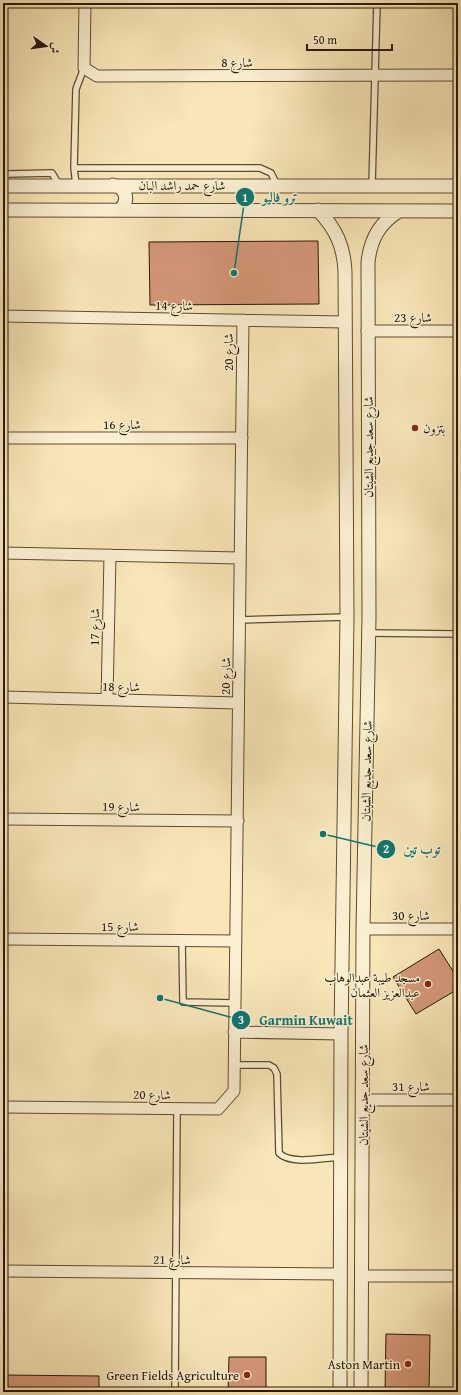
<svg xmlns="http://www.w3.org/2000/svg" width="461" height="1395" font-family="'Gentium Book Plus',Amiri,serif">
<rect width="100%" height="100%" fill="#f8e6b8"/>
<filter id="stains"><feTurbulence type="fractalNoise" baseFrequency=".005" numOctaves="4"/><feColorMatrix values="0 0 0 0 .2 0 0 0 0 .09 0 0 0 0 .02 0 0 0 .5 -.17"/></filter>
<radialGradient id="worn" r=".72"><stop offset=".6" stop-color="#630" stop-opacity="0"/><stop offset="1" stop-color="#630" stop-opacity=".3"/></radialGradient>
<path fill="#d49778" stroke="#2a1802" d="M318,241L319,304L150,305L149,242Z
M439,949L458,979V989L416,1014L393,977Z
M386,1334L430,1335L429,1392H385Z
M229,1357H266V1392H228Z
M3,1375L99,1376V1392H3Z"/>
<g fill="none" stroke-linecap="round" stroke-linejoin="round">
<defs>
<path id="service" d="M74,168H260L271,173L277,185
M76,185L74,168L76,89L84,68
M372,185L377,3
M4,186L7,174L52,173L59,185
M239,620L347,617
M369,633L458,634
M182,940L183,1002L235,1003
M234,1065H269L274,1068L277,1074L279,1153C290,1165 324,1158 340,1157
M175,1392L177,1109"/>
<path id="minor" d="M85,3L84,68L97,76L458,75
M3,316L345,322
M367,331H458
M3,438H242
M3,553L240,558
M3,697L238,703
M107,700L110,555
M3,819L238,821
M363,929H458
M3,939L236,941
M234,1032L341,1034
M363,1100H458
M3,1107L218,1109L234,1091L243,320
M3,1271L340,1274
M362,1276H458"/>
<path id="tertiary" d="M113,185C126,188 130,200 120,210
M3,186H458
M3,210L458,211
M318,210C336,229 344,246 345,272L347,617L341,1034L340,1392
M361,1392L363,929L369,617L368,263C370,240 379,223 399,211"/>
</defs>
<use href="#service" stroke="#5e4c30" stroke-width="8"/>
<use href="#minor" stroke="#5e4c30" stroke-width="13"/>
<use href="#tertiary" stroke="#5e4c30" stroke-width="15"/>
<use href="#service" stroke="#faefd1" stroke-width="5.5"/>
<use href="#minor" stroke="#faefd1" stroke-width="11"/>
<use href="#tertiary" stroke="#faefd1" stroke-width="13"/>
</g>
<g fill="#8f2418" stroke="#faefd1" stroke-width="1.5">
<circle cx="415" cy="428" r="4"/>
<circle cx="428" cy="984" r="4"/>
<circle cx="408" cy="1364" r="4"/>
<circle cx="247" cy="1375" r="4"/>
</g>
<g text-anchor="middle" stroke-width="3" stroke-linejoin="round" paint-order="stroke">
<g font-size="13" fill="#2a1802" stroke="#faefd1">
<text x="237" y="67">شارع 8</text>
<text x="182" y="190">شارع حمد راشد البان</text>
<text transform="translate(174 305) rotate(1)" y="5">شارع 14</text>
<text x="413" y="322">شارع 23</text>
<text transform="translate(228 352) rotate(-90)" y="5">شارع 20</text>
<text x="122" y="429">شارع 16</text>
<text transform="translate(368 447) rotate(-90)" y="5">شارع سعد جديع الشيتان</text>
<text transform="translate(94 627) rotate(-89)" y="5">شارع 17</text>
<text transform="translate(225 676) rotate(-89)" y="5">شارع 20</text>
<text transform="translate(121 686) rotate(1)" y="5">شارع 18</text>
<text transform="translate(366 771) rotate(-89)" y="5">شارع سعد جديع الشيتان</text>
<text transform="translate(121 806) rotate(1)" y="5">شارع 19</text>
<text x="411" y="920">شارع 30</text>
<text x="120" y="931">شارع 15</text>
<text x="411" y="1091">شارع 31</text>
<text transform="translate(152 1094) rotate(1)" y="5">شارع 20</text>
<text transform="translate(363 1095) rotate(-90)" y="5">شارع سعد جديع الشيتان</text>
<text transform="translate(172 1259) rotate(1)" y="5">شارع 21</text>
</g>
<g font-size="13" fill="#2a1802" stroke="#faefd1" text-anchor="end">
<text x="423" y="433" text-anchor="start">بتزون</text>
<text x="420" y="982">مسجد طيبة عبدالوهاب<tspan x="420" dy="15">عبدالعزيز العثمان</tspan></text>
<text x="400" y="1369">Aston Martin</text>
<text x="239" y="1380">Green Fields Agriculture</text>
</g>
</g>
<path fill="none" stroke="#0f766e" stroke-width="1.5" d="M234 273L245 197M323 834L386 849M160 998L241 1020"/>
<g fill="#0f766e" stroke="#faefd1" stroke-width="1.5">
<circle cx="234" cy="273" r="4"/>
<circle cx="323" cy="834" r="4"/>
<circle cx="160" cy="998" r="4"/>
<circle cx="245" cy="197" r="10"/>
<circle cx="386" cy="849" r="10"/>
<circle cx="241" cy="1020" r="10"/>
</g>
<g font-size="12" text-anchor="middle" font-weight="bold" fill="#fff">
<text x="245" y="202">1</text>
<text x="386" y="853">2</text>
<text x="241" y="1024">3</text>
</g>
<g font-size="14" text-anchor="middle" font-weight="bold" fill="#0f766e" stroke="#faefd1" stroke-width="3" stroke-linejoin="round" paint-order="stroke">
<text x="280" y="202">ترو فاليو</text>
<text x="422" y="854">توب تين</text>
<text x="306" y="1025">Garmin Kuwait</text>
</g>
<rect width="461" height="1395" fill="none" stroke="#f8e6b8" stroke-width="16"/>
<rect x="4" y="4" width="453" height="1387" fill="none" stroke="#2a1802" stroke-width="2"/>
<rect x="8" y="8" width="445" height="1379" fill="none" stroke="#2a1802"/>
<g transform="translate(46 46) rotate(103)" stroke="#faefd1" stroke-width="3" paint-order="stroke">
<path d="M0-3L7 15L0 10L-7 15Z" fill="#2a1802"/>
<text y="-6" font-size="11" font-weight="bold" text-anchor="middle" fill="#2a1802">ش</text>
</g>
<path d="M307 44v6h85v-6" fill="none" stroke="#2a1802" stroke-width="2"/>
<text x="313" y="44" font-size="12" fill="#2a1802" stroke="#faefd1" stroke-width="3" paint-order="stroke">50 m</text>
<rect width="100%" height="100%" filter="url(#stains)"/>
<rect width="100%" height="100%" fill="url(#worn)"/>
</svg>
